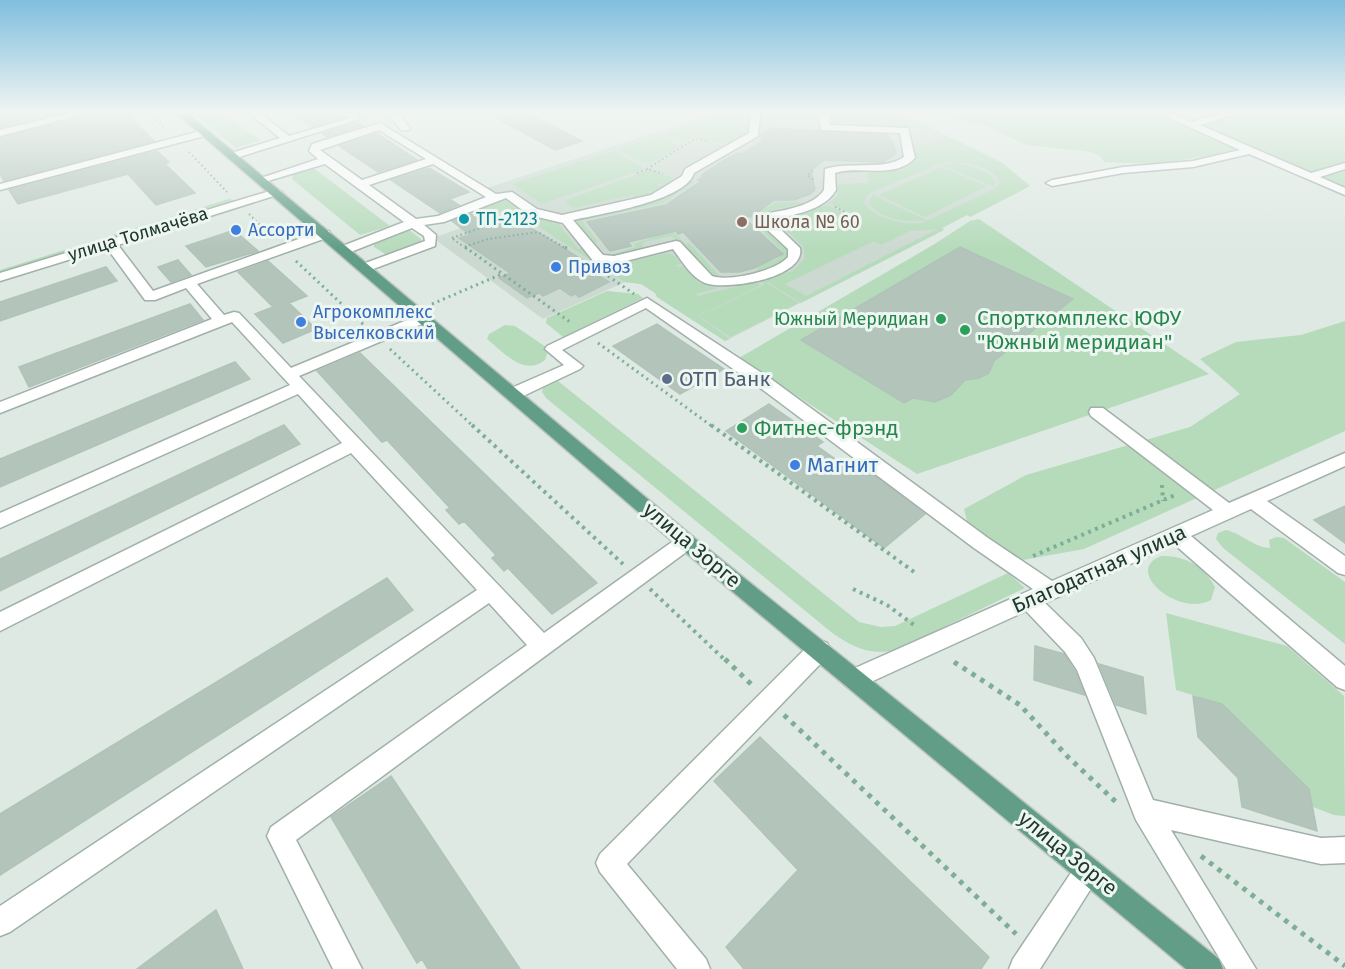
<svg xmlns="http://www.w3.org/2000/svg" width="1345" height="969" font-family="'Fira Sans',sans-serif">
<rect width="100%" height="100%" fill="#dee9e3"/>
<path fill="#ccd9d1" d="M714,113H900L1001,162L1030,186L970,217L967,215L942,228L944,230L725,341L657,297L655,293L641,284L625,282L543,319L433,238L511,210L484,189Z"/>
<path fill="#b6dbbb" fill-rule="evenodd" d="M192,113H222L261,140L236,148Z
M725,113L741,118V125H747L746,133L738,138L733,137L736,139L727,144L695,137L680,141L665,133Z
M833,113H900L934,129L929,131L919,126L907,129L837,125L833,124L832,119L828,118Z
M1154,113L1236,149L1213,155L1157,164L1104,162L1101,157L1091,152L1026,145L987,126L929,114Z
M1246,113H1345V188L1197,126Z
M945,135L1001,162L1030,186L970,217L967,215L942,228L944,230L801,303L768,282L765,284L759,281L793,271L805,258L803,246L779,223V219L791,215L799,219L801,218L795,214L827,205L852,217L854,216L830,203L837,196L839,184L869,183L866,168C882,168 901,171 914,159L913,148L945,139L941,136ZM945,162C961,162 995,165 1000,183L996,188L922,223C903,224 876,220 864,203L866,197L871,192ZM938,229L806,296L785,284L874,241L881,245L910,231Z
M659,136L676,144L674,146L677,148C646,167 650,167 617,149Z
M613,151L645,169L542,204L512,184Z
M954,163C968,165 983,169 994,178L995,185L993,186L940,165Z
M311,166L390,226L360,235L292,179L293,174Z
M941,167L987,186L925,217L879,195Z
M649,170L671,177L672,180L665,185L659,184L657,185L662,187L650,194L636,198L633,195L574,208L564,201Z
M689,180L695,182L663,203L582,221L598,242L590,244L575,224L580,217L656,200Z
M873,195L926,220C909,223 876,220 869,201Z
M229,199L234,200L0,274V270Z
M504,199L528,215L559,224L578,249L582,248L594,261L615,265L667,253L674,255L681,264L676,265L678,267L683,266L699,283L717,288L696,294L698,296L755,282L761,285L698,316L730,339L725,341L657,297L655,293L641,284L625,282L511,209L492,216L480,209Z
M775,202H799L802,204L753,214L788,247L789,258L775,267L757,271L755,270L758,269L756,266L778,259L782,251L745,213L768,207Z
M979,219L1209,374L917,474L739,358L933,245L970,221Z
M408,229L421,239V245L387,255L374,247V241Z
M672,231L686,244L689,243L718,274L709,276L672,236L643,242L642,249L615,257L613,254L636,247L634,244Z
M767,283L799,303L730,337L699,316Z
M607,291L638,294L643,298L563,337L546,323L547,318Z
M1345,321V431L1084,549L1012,562L969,530L964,509L1026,475L1190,427L1240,394L1200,359L1236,342L1301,335Z
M505,325L515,326L546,347L547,354L545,360C524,377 503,352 487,339L489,334Z
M558,381L859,622L881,627L895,626L1008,573L1025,588L896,650C870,656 852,647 831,632L546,398L542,392L543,388Z
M1226,530C1241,533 1255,548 1270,548L1269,540L1276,537L1284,538L1345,582V644L1223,548L1216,539L1218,533Z
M1161,556C1184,555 1205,566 1215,587L1211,600C1180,618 1122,571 1161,556Z
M1166,613L1287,646L1344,696L1345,816L1334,815L1313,807L1309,789L1222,704L1176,690Z"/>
<path fill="#b3c4bb" stroke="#b0c3b9" stroke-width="1.5" d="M0,113H58L0,128Z
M90,113H126L154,141L4,181L0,174V138Z
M294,113H342L346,117L312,127Z
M487,113H528L582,141L555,150Z
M357,122L363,126L327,137L322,133Z
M771,128L888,135L889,139L892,140L896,154L883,162L824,160L811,171L815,190L810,194L794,200H774L752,216L743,217L783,254L754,268L739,272H721L683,232L678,234L676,231L628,242L631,246L610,251L587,222L666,205L701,181L698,180L704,176L702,175L723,161L738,153L742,154L762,141L761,134Z
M377,133L417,160L378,172L339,146Z
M157,151L169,162L165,164L195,193L156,205L128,174L18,204L9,190Z
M429,168L469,192L450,199L459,205L440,213L391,180Z
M471,214L491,227L515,218L581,259L574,261L609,282L579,297L575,294L571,296L560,288L543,296L539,293L527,298L499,278L510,273L459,238L470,235L452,221Z
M234,230L258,251L206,267L186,246Z
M960,247L1073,299L994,361L989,373L979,378L965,380L951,395L935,402L913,398L904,403L801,340Z
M178,260L191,275L171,282L158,267Z
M268,261L307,296L289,303L316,329L283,343L255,314L273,307L238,272Z
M106,267L117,281L0,321V302Z
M190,304L203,320L29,387L19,367Z
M657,324L679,339L724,369L680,394L613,346Z
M360,353L597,583L552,614L508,568L504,571L492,558L496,555L464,521L459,524L446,510L450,508L387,440L382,442L317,371Z
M235,362L250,379L0,487V459Z
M769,404L823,442L817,446L855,473L863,467L925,514L884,548L726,431Z
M284,425L300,444L0,591V559Z
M1345,506V543L1314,520Z
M387,578L413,610L0,875V814Z
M1035,646L1064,654L1075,671L1085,695L1034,680Z
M1099,664L1143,677L1146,714L1116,705Z
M1193,696L1222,704L1309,789L1317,831L1242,807L1238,778L1198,737Z
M760,737L989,957L981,969H744L726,947L798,870L714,781Z
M391,776L520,969H428L422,959L417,963L331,817Z
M216,910L243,969H137Z"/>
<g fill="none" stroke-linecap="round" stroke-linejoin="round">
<defs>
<path id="minor" d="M69,113H88L0,136V130Z
M249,113H260L289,136L350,118L345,113H356L360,119L236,158H228V154L280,138Z
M387,113H398L410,128L409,130H401Z
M750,113H760L758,136L694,173C686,201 600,214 573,220L603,255L614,256L676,241L680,242L712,276C729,282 776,271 788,257V249L758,221V215C778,211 812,208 824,190L825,169C850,161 884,171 904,157L900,133L821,130L819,118L823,113H834L829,119L830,125L908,128L915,158C894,180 861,165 835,173L836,190C824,211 792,215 771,220L800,248C806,278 726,291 705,283C691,277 682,261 673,249L614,264L594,262L563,223L529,215L506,198L444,222L424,225L436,235L435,246L365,272L358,268L360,265L425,241L424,236L412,228L348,253H340L338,250L340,247L404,222L325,164L261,183L255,180L318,159L309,151L312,144L380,123L496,194L512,192L537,209L562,215L651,195L682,176L685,169L749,133ZM379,130L426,159L362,180L320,150ZM433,164L486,197L438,216L416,219L369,185Z
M1158,113H1172L1191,122L1223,113H1240L1200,125L1311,173L1345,163V169L1320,177L1345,188V195L1249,154L1193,167L1123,173L1052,186L1046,183L1052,180L1123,167L1193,161L1240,150Z
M204,130L208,131V135L0,190V184Z
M276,189L282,192L280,194L118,245L153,291L321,231H329L331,234L329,237L197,284L224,315L234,312L239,313L291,368L419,315H429L431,318L429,321L299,376L544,633L679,537L686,534L693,537L696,542L693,547L296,840L362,969H333L267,836L271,827L527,645L489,603L10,932L0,936V906L477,590L351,453L0,631V612L342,443L298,394L0,528V513L290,385L232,322L0,413V402L212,319L186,288L155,300H145L107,248L0,281V273Z
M647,298L771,379L988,538L1052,581L1213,510L1091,416L1089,412L1091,408H1103L1229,503L1345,453V466L1267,501L1345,556V575L1338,573L1251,509L1191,536L1345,666V690L1337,687L1174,544L1045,603L1081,638L1094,658L1153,800L1321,838L1345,837V863L1321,864L1171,830L1256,969H1226L1136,820L1077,670L1065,652L1026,611L862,686L854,689L846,686L843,679L846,672L1033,589L974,548L759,387L646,308L562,350L583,366L580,369L519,398H507L505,394L507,390L564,365L545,349L547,346Z
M819,640L827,643L830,650L827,657L627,864L706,959L710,969H677L600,872L596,863L600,854L811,643Z
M1088,857L1097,861L1101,870L1097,879L1040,969H1009L1013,959L1079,861Z"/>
<path id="major" d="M176,113H187L693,537L1219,959L1223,969H1186L679,547Z"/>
</defs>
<use href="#minor" stroke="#a1b0a9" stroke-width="3"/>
<use href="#major" stroke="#bcc3c0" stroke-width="3"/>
<path stroke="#7ead98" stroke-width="2" stroke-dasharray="1.5 3" stroke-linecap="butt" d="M150,113L166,130
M189,152L227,192
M647,169L696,138L709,142
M813,171L807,175L814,180
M637,173L648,169L663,174
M835,207L853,216
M249,214L272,237
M452,238L514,216
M453,239L464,247
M467,249L464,247L488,239L538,232L567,249"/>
<path stroke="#7ead98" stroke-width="3" stroke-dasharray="2 4" stroke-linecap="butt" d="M465,247L570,322
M565,247L569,250
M296,261L365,326
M608,276L634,294
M432,304L502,274
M598,343L713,427
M390,349L474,427"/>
<path stroke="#7ead98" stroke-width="4" stroke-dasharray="3 4.5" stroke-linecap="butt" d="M472,425L623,564
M711,425L917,574
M1162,485L1163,501
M1033,556L1175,495
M650,589L726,661
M853,589L887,605L914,625"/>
<path stroke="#7ead98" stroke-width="5" stroke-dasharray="4.5 6" stroke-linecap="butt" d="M725,659L754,687
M954,662L1020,705L1068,757L1116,802
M784,715L1016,934
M1201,856L1345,966"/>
<use href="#minor" fill="#fff" fill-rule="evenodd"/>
<use href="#major" fill="#629e87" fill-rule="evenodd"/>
</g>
<linearGradient id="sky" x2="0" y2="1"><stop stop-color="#80bede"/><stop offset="0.45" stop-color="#f0f5f2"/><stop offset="1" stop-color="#f0f5f2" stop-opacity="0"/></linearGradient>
<rect width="1345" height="249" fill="url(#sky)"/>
<circle fill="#0f9aa8" stroke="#eef6f1" stroke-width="2" cx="464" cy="219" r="6"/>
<circle fill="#8d6e63" stroke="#eef6f1" stroke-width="2" cx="742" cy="222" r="6"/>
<g fill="#3f7fe0" stroke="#eef6f1" stroke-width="2">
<circle cx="236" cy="230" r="6"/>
<circle cx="556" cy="267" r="6"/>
<circle cx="301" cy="322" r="6"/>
<circle cx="795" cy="465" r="6"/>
</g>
<g fill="#2e9e5b" stroke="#eef6f1" stroke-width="2">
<circle cx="941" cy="319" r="6"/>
<circle cx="965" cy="330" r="6"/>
<circle cx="742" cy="428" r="6"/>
</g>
<circle fill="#5c6f8a" stroke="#eef6f1" stroke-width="2" cx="667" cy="379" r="6"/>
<g text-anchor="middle" stroke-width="6" stroke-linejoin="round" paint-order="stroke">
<g font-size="18" fill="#0d838f" stroke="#eef6f1" text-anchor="start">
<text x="476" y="225">ТП-2123</text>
</g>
<g font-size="18" fill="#785e54" stroke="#eef6f1" text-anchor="start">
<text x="754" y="228">Школа № 60</text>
</g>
<g font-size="18" fill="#366cbe" stroke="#eef6f1" text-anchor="start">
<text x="248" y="236">Ассорти</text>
<text x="568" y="273">Привоз</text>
<text x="313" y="318">Агрокомплекс<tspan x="313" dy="21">Выселковский</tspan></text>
</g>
<g font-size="18" fill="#20382e" stroke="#eef6f1">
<text transform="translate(138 234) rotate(-17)" y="6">улица Толмачёва</text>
</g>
<g font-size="18" fill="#27864d" stroke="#eef6f1" text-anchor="end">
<text x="929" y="325">Южный Меридиан</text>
</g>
<g font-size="21" fill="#27864d" stroke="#eef6f1" text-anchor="start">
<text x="977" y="325">Спорткомплекс ЮФУ<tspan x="977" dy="24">"Южный меридиан"</tspan></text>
<text x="754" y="435">Фитнес-фрэнд</text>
</g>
<g font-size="21" fill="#4e5e75" stroke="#eef6f1" text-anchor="start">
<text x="679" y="386">ОТП Банк</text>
</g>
<g font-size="21" fill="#366cbe" stroke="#eef6f1" text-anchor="start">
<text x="807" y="472">Магнит</text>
</g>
<g font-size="21" fill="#20382e" stroke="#eef6f1">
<text transform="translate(692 545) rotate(40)" y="7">улица Зорге</text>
<text transform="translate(1099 569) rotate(-24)" y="7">Благодатная улица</text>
<text transform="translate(1068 853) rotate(39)" y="7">улица Зорге</text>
</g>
</g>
</svg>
